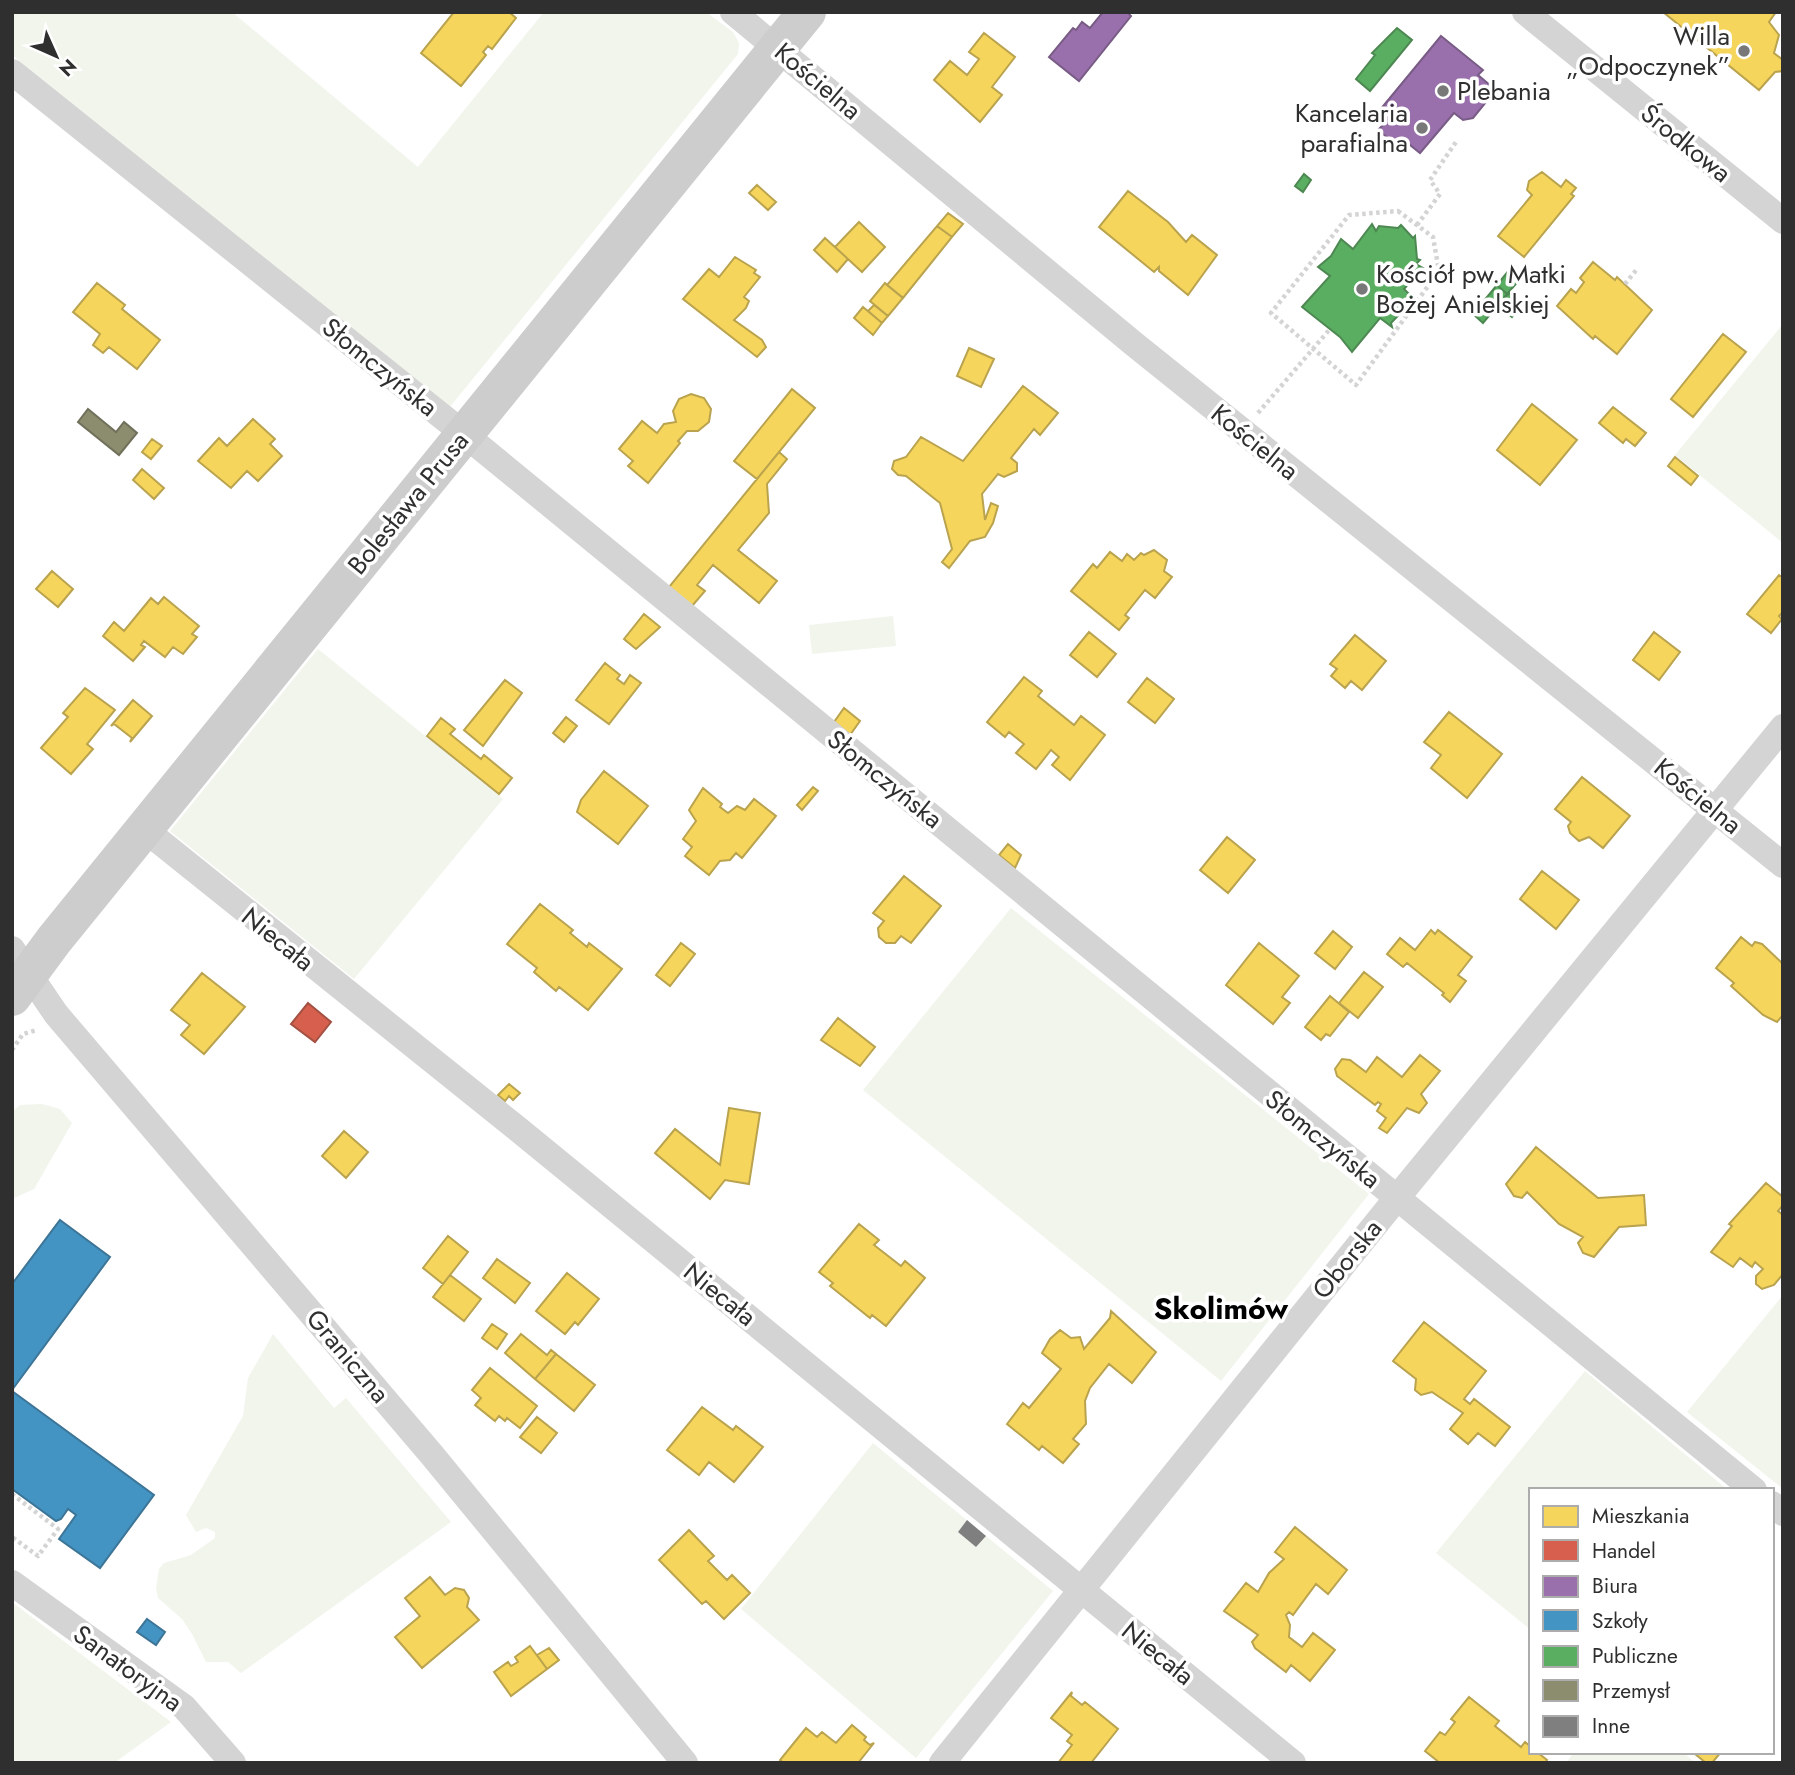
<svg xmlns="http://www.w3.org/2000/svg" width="1795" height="1775" font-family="Jost,sans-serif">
<rect width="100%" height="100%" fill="#fff"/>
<path fill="#f1f5ec" d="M12,12H232L418,167L544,12H706L733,32L739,43L738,54L449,408L12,55Z
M1783,324V543L1675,455Z
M893,616L896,646L812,654L809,625Z
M318,649L503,799L354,979L170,831Z
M1011,908L1369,1194L1221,1381L863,1090Z
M42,1104L60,1109L72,1123L34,1189L12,1199V1112L20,1105Z
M1783,1295V1489L1687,1412Z
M273,1334L334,1408L346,1398L451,1522L241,1673L228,1662H206L192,1634L182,1619L158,1598L156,1588L159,1569L164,1563L191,1555L215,1538V1532L206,1528L196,1532L186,1515L243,1416L248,1378Z
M1585,1371L1728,1490H1531V1630L1436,1553Z
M873,1443L1053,1591L916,1758L741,1609Z
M12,1602L171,1722L114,1763H12Z
M1574,1752H1683L1695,1763H1566Z"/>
<path fill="#f6d55c" stroke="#baa34e" stroke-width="2" d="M454,12H509L516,18L492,49L488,46L483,52L486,55L461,86L421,53Z
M1663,12H1776L1769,22L1779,35L1774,53L1783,60V71L1775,72L1759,90Z
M984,33L1015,57L992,87L1002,95L980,122L934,80L950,61L967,75L979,59L969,52Z
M1542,172L1561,187L1566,180L1576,188L1571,194L1574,196L1524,257L1498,236L1532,195L1527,190L1529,181Z
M757,185L776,202L768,210L749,193Z
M1128,191L1168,222L1186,242L1192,235L1217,255L1188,295L1159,271V267L1154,272L1099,227Z
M948,213L963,224L952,237L937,226Z
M859,222L885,247L862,272L835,247Z
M937,226L952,237L903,298L887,285Z
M825,238L848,259L837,272L814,250Z
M735,257L756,270L754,273L760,277L744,297L749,301L746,308L734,320L762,340L766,347L757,357L683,299L709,269L719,277Z
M1593,262L1615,280L1617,277L1652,310L1617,354L1595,336L1593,339L1557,306L1571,289L1576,293L1584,282L1580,278Z
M97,283L125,305L122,309L160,340L137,369L109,347L103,353L93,345L100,334L73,312Z
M885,283L903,298L888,316L870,301Z
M874,305L888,316L882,323L868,311Z
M863,307L882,323L873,335L854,318Z
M1723,334L1746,352L1693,417L1671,399Z
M969,348L994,359L981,387L957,376Z
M1023,386L1058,413L1040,435L1034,429L1011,458L1017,463V471L1004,477L998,474L982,494L985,520L991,503L998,506L993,523L985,537L970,541L949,568L942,562L952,549L940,503L906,476L898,475L892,469L894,461L906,457L921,437L963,461Z
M792,389L815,408L757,479L734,461Z
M691,394L704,398L711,409L709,422L698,431H687L678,441L680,443L648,483L628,466L633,461L619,449L642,421L657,433L664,424L676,422L673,411L679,399Z
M1532,404L1577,440L1540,485L1497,450Z
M1613,407L1646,433L1635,446L1626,439L1623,443L1599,423Z
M253,419L275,439L270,444L282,456L258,481L247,471L231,488L198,461L219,438L227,446Z
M152,439L162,446L151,459L142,452Z
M779,452L787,459L767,484L769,513L738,550L777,581L759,603L713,565L697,585L705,591L692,606L669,587Z
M1675,457L1698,476L1691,485L1668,466Z
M142,469L164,488L154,499L133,480Z
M1154,550L1167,560L1164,571L1172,577L1155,598L1145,590L1125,615L1129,618L1119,630L1071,591L1093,564L1097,568L1110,552L1122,561L1127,554L1134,560L1141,553L1144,555Z
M52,571L73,589L58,607L36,589Z
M1779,575L1783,578V612L1779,616L1782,619L1771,633L1747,614Z
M164,597L199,626L192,634L197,637L183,654L173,647L165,657L144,641L141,645L145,647L133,661L103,636L114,622L124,631L151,598L158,604Z
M644,614L660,627L636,649L624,639Z
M1089,632L1116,654L1097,677L1070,655Z
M1654,632L1680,652L1659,680L1633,660Z
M1355,635L1386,661L1362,690L1351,681L1345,688L1331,676L1337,669L1330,664Z
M605,663L620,675L617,679L624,684L630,675L641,683L609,724L576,700Z
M1024,677L1042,691L1038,696L1074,725L1081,716L1105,735L1070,780L1052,765L1059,757L1051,750L1036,769L1016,753L1024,744L1009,732L1005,737L987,722Z
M1147,678L1174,699L1155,723L1128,702Z
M505,680L522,693L483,746L464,730Z
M85,688L115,710L87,744L93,749L71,774L41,748L68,717L63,713Z
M133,700L152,716L130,742L132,738L114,724L111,726Z
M844,708L860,721L850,735L834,722Z
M1449,712L1502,754L1467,798L1431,768L1441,755L1424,742Z
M566,717L577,726L564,742L553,733Z
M441,718L455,729L450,734L481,759L484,755L512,778L499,794L427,736Z
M604,771L648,806L618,844L577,812L581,800Z
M1582,777L1630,816L1603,848L1589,837L1579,841L1570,833L1568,826L1571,822L1555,809Z
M813,787L818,791L802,810L797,805Z
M703,788L722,804L720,807L728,813L737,806L745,810L754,799L776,816L742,858L736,853L730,860L720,861L709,875L685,856L692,847L683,839L696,821L689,810Z
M1227,837L1255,860L1228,893L1200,870Z
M1008,844L1021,855L1015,868L999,855Z
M1542,871L1579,900L1556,929L1520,899Z
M904,876L941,906L911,943L901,936L895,943H886L879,937L878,928L884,921L873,913Z
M540,904L573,930L570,933L587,947L589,943L622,969L588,1010L559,987L556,991L534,972L537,968L507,944Z
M1431,930L1435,934L1438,930L1472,957L1458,975L1466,981L1450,1002L1442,995L1444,993L1407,963L1403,967L1387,954L1400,938L1415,950Z
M1333,931L1352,947L1335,969L1315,953Z
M1741,937L1752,946L1755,942L1762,944L1783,964V1015L1777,1022L1763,1015L1731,986L1734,983L1716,968Z
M681,943L695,954L670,986L656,975Z
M1259,943L1299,976L1282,997L1290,1003L1273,1024L1226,985Z
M1364,972L1383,987L1358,1018L1339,1003Z
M202,973L245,1007L204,1054L181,1035L190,1025L171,1010Z
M1330,996L1349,1012L1330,1036L1326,1034L1321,1040L1305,1027Z
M838,1018L875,1047L860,1066L821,1040Z
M1420,1055L1440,1071L1421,1094L1427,1103L1419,1113L1407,1108L1387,1133L1379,1128L1386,1118L1377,1111L1381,1104L1378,1102L1375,1105L1337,1076L1335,1069L1342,1059L1350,1060L1366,1072L1377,1057L1402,1077Z
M509,1084L520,1093L513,1100L509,1096L505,1101L498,1095Z
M729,1108L760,1113L749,1184L725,1180L710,1199L655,1153L675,1129L720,1165Z
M344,1131L368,1152L346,1178L322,1156Z
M1536,1147L1598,1198L1644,1195L1646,1225L1619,1227L1594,1257L1583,1253L1578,1243L1583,1237L1559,1224L1527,1192L1522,1198L1514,1196L1506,1184Z
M1766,1183L1783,1197V1205L1778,1211L1783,1215V1274L1774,1285L1762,1289L1756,1284V1276L1763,1269L1755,1262L1752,1267L1740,1258L1733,1267L1711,1252L1732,1226L1729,1224Z
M859,1224L879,1240L874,1245L901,1266L905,1261L925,1278L886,1326L872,1315L870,1318L830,1286L833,1283L819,1272Z
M448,1236L468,1252L443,1284L423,1268Z
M497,1259L530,1283L515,1303L483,1278Z
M567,1273L599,1299L578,1325L575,1322L565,1334L536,1311Z
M450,1275L481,1299L464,1321L433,1297Z
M1111,1311L1156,1352L1132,1383L1109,1364L1090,1388L1085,1401L1086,1424L1073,1439L1079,1444L1063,1463L1042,1446L1039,1450L1007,1424L1023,1403L1029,1408L1061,1369L1042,1353L1050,1339L1060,1330L1071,1338L1080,1337L1084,1349L1110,1318Z
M1424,1322L1486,1371L1464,1399L1470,1404L1474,1399L1510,1427L1495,1446L1478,1433L1468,1444L1450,1429L1463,1413L1432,1392L1421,1395L1415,1390L1416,1379L1393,1361Z
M492,1324L507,1334L497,1349L482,1338Z
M521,1334L547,1355L551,1350L556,1354L535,1379L505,1353Z
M556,1354L595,1385L574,1411L535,1379Z
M490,1368L537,1406L520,1428L507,1418L505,1421L499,1416L495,1421L475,1405L481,1398L472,1390Z
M702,1407L733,1430L736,1426L763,1447L734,1482L709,1462L699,1475L667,1450Z
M537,1417L557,1433L541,1453L520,1437Z
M1295,1527L1347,1570L1328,1594L1316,1584L1293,1615L1289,1612L1286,1615L1290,1625L1289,1637L1302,1647L1313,1633L1335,1650L1310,1681L1291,1665L1286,1672L1255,1648L1252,1642L1258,1635L1224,1611L1246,1583L1258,1592L1269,1573L1284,1559L1275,1552Z
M689,1530L714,1556L708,1561L727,1580L732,1575L750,1593L724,1619L706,1601L702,1604L659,1560Z
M430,1577L445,1595L455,1588L464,1590L469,1598L467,1607L479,1620L422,1668L395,1637L420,1616L405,1598Z
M530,1646L547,1669L511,1696L494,1672L508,1662L511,1666L518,1662L515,1657Z
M549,1648L559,1660L547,1669L537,1655Z
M1072,1692L1071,1696L1082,1705L1085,1702L1118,1729L1091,1763H1058L1072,1745L1067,1741L1072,1735L1051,1718Z
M1469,1697L1499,1721L1495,1726L1521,1747L1525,1742L1531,1747V1752H1537L1547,1760L1545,1763H1440L1425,1751L1440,1732L1445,1735L1455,1722L1451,1719Z
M852,1725L866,1737L864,1740L870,1745L874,1743L858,1763H784L780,1760L806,1728L817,1737L822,1732L836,1743Z
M1697,1752H1721L1712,1763H1706L1695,1754Z"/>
<path fill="#d6604d" stroke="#a45144" stroke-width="2" d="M308,1003L331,1022L315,1042L291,1024Z"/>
<path fill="#9970ab" stroke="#795c86" stroke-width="2" d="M1103,12H1127L1131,16L1079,81L1049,57L1073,28L1076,30L1082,22L1090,28Z
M1441,36L1483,70L1478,75L1491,86V96L1473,118L1463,120L1454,113L1420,153L1405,141L1400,148L1378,130L1384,124L1375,116Z"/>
<path fill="#4393c3" stroke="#3d7597" stroke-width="2" d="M60,1220L110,1257L12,1390V1284Z
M12,1391L154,1495L100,1568L59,1539L76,1515L68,1509L61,1519L56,1521L12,1489Z
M147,1619L165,1632L156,1645L137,1632Z"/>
<path fill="#5aae61" stroke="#4d8852" stroke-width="2" d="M1397,28L1412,40L1370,91L1356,79L1375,55L1372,53Z
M1304,174L1311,180L1303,192L1295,186Z
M1372,224L1376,231L1379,226L1398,228L1401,225L1413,238L1415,236L1417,259L1420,260L1416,264L1423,268L1404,289L1414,299L1391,323L1392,327L1380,318L1352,352L1340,337L1302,307L1330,276L1318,267L1331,256L1341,239L1353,249Z
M1510,269L1521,278L1507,294L1497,285Z
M1497,285L1507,294L1483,323L1473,314Z
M1509,293L1522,304L1512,317L1498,306Z"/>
<path fill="#8c8c6e" stroke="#70705b" stroke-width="2" d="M88,409L116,432L124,422L137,433L119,455L78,422Z"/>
<path fill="#7f7f7f" d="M967,1520L986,1536L976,1547L958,1532Z"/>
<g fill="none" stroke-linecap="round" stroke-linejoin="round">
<path stroke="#d4d4d4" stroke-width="4.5" stroke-dasharray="3.5 3.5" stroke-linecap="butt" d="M1398,211L1433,237L1439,271L1356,385L1271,313L1349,215Z
M1417,225L1440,194L1430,180L1456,142
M1625,284L1637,269
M1258,413L1330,329
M12,1050L23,1034L37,1030
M12,1494L58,1529L38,1556L12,1537"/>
<path stroke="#d4d4d4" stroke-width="26" d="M733,12L1134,344L1783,865
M1525,12L1783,221
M12,72L464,434L1754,1490
M144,829L519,1130L1293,1763
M12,949L56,1014L432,1455L685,1763
M1772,1504L1783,1513
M12,1583L184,1707L233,1763
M942,1763L1396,1199L1783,727"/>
<path stroke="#cdcdcd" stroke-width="38" d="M12,997L54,940L807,12"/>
</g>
<g fill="#787878" stroke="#fff" stroke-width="2.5">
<circle cx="1744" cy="51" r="7"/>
<circle cx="1443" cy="91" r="7"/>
<circle cx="1422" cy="128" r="7"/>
<circle cx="1362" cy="289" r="7"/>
</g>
<g text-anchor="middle" stroke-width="7" stroke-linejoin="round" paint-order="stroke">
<g font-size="26" fill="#2f2f2f" stroke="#fff" text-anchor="end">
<text x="1730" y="45">Willa<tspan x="1730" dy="30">„Odpoczynek”</tspan></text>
<text x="1457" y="100" text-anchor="start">Plebania</text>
<text x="1408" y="122">Kancelaria<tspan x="1408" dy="30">parafialna</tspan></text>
<text x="1376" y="283" text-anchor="start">Kościół pw. Matki<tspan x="1376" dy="30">Bożej Anielskiej</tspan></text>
</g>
<g font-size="26" fill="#2f2f2f" stroke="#fff">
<text transform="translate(818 81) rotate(40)" y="9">Kościelna</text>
<text transform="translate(1686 143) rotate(39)" y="9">Środkowa</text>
<text transform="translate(380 367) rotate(39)" y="9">Słomczyńska</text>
<text transform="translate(1255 442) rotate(39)" y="9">Kościelna</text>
<text transform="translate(408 503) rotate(-51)" y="9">Bolesława Prusa</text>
<text transform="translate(885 779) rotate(39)" y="9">Słomczyńska</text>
<text transform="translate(1698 796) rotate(39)" y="9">Kościelna</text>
<text transform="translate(278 939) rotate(39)" y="9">Niecała</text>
<text transform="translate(1323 1139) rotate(39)" y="9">Słomczyńska</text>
<text transform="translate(1347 1259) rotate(-51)" y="9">Oborska</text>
<text transform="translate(720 1294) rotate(39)" y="9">Niecała</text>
<text transform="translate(348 1356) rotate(50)" y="9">Graniczna</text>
<text transform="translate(1158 1653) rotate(39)" y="9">Niecała</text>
<text transform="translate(128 1668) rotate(36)" y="9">Sanatoryjna</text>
</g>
<g font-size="30" font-weight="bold" fill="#000" stroke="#fff">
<text x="1221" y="1319">Skolimów</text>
</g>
</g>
<rect width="1795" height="1775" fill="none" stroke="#2f2f2f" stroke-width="28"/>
<rect x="1529" y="1488" width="245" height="266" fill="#ffffff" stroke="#acacac" stroke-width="2"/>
<rect x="1543" y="1506" width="35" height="21" fill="#f6d55c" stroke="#acacac" stroke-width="2"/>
<text x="1592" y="1523" font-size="21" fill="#2f2f2f">Mieszkania</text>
<rect x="1543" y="1540" width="35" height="21" fill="#d6604d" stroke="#acacac" stroke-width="2"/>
<text x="1592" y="1558" font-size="21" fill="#2f2f2f">Handel</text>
<rect x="1543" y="1576" width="35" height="21" fill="#9970ab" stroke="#acacac" stroke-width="2"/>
<text x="1592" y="1593" font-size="21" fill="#2f2f2f">Biura</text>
<rect x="1543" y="1610" width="35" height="21" fill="#4393c3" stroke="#acacac" stroke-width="2"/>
<text x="1592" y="1628" font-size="21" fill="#2f2f2f">Szkoły</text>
<rect x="1543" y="1646" width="35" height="21" fill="#5aae61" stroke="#acacac" stroke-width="2"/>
<text x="1592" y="1663" font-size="21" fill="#2f2f2f">Publiczne</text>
<rect x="1543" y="1680" width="35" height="21" fill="#8c8c6e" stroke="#acacac" stroke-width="2"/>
<text x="1592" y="1698" font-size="21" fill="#2f2f2f">Przemysł</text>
<rect x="1543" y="1716" width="35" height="21" fill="#7f7f7f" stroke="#acacac" stroke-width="2"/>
<text x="1592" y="1733" font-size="21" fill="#2f2f2f">Inne</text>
<g transform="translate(56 56) rotate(135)" stroke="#ffffff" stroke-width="5" paint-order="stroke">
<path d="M0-5L12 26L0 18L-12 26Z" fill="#2f2f2f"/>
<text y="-10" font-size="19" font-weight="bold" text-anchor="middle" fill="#2f2f2f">N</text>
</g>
</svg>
